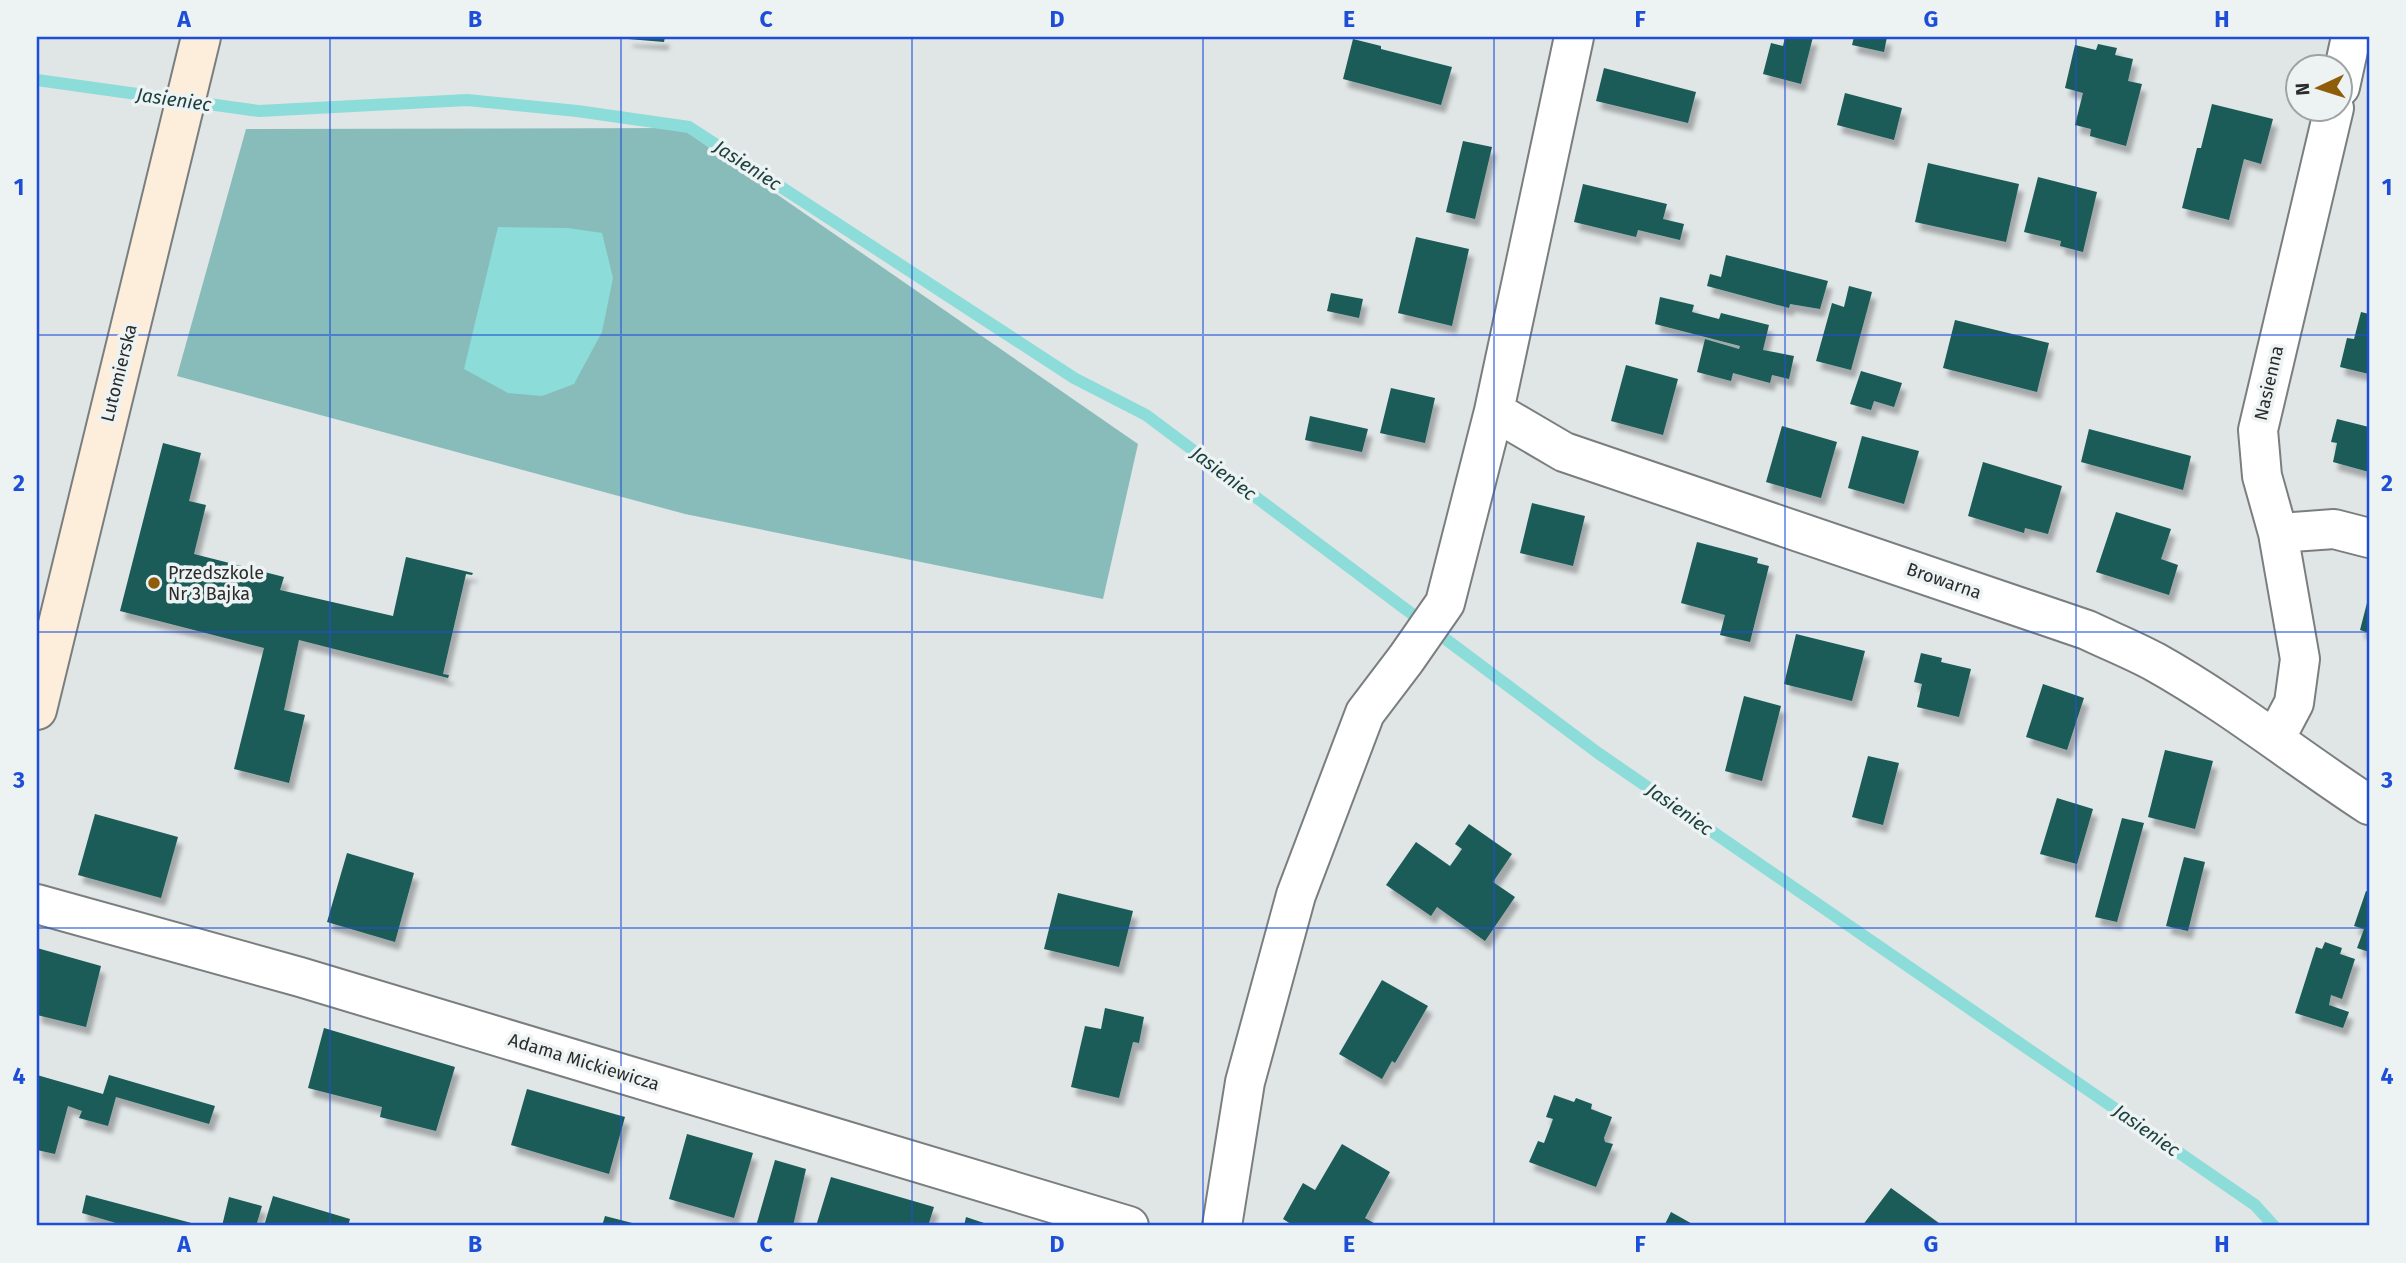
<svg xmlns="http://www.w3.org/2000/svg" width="2406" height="1263" font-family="'Fira Sans',sans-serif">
<defs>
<filter id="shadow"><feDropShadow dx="4.5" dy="8" stdDeviation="2" flood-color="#0004"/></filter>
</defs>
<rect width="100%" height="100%" fill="#e0e5e5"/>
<path fill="#88bcba" d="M681,128L1138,444L1103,599L685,514L177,376L246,129Z"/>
<path fill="#8cdcd9" d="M498,227L568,228L602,233L613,278L602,332L574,384L542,396L508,393L464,369Z"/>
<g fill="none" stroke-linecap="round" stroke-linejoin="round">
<path stroke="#8cdcd9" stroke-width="12" d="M37,80L259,111L467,100L577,111L689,127L1074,378L1146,415L1598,753L2255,1205L2274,1226"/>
</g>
<path fill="#1b5b59" filter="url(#shadow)" d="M628,37H665L664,42L628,39Z
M1785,37H1813L1801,84L1763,74L1771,43L1783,46Z
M1854,37H1887L1884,52L1852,45Z
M1353,39L1381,46V49L1452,67L1441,105L1343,79Z
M2098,44L2117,48L2115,55L2133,59L2128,81L2142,84L2126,146L2090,136L2091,129L2075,125L2083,93L2065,88L2075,45L2096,50Z
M1604,68L1696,92L1688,123L1596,101Z
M1845,93L1902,108L1894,140L1837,125Z
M2212,104L2273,119L2261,164L2244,159L2229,220L2182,208L2197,148H2201Z
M1463,141L1492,147L1475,219L1446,212Z
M1928,163L2019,184L2006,242L1915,222Z
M2038,177L2097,192L2083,252L2060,246L2061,241L2024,232Z
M1583,184L1667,204L1663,219L1684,224L1680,240L1638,230L1636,237L1574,222Z
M1416,237L1469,249L1452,326L1398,313Z
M1726,255L1828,281L1820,309L1790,304L1789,308L1707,286L1710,274L1721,277Z
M1849,286L1872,292L1851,370L1816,361L1832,303L1844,307Z
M1331,293L1363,299L1359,318L1327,311Z
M1660,297L1694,305L1692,312L1719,319L1721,313L1769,325L1763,350L1794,356L1789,379L1772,375L1770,383L1733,373L1731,381L1697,372L1705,339L1739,349L1740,346L1655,324Z
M2361,312L2369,314V374L2340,367L2347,338L2354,339Z
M1955,320L2049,343L2037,392L1943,368Z
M1626,365L1678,379L1663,435L1611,421Z
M1861,371L1902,383L1894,407L1874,401L1871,410L1850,404Z
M1391,388L1435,398L1425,443L1380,433Z
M1310,416L1368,429L1362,452L1305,440Z
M2337,419L2369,427V472L2333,462L2337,443L2331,442Z
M1782,426L1837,442L1821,498L1766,482Z
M2089,429L2191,456L2183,490L2081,462Z
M1862,436L1919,451L1904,504L1848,488Z
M163,443L201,453L189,501L206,505L194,554L284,577L280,590L393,616L406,557L473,573L472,575L466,574L443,674L449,675L448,678L299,640L284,710L305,715L289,783L234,769L264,648L120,611Z
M1983,462L2062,486L2048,534L2025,528L2024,533L1968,516Z
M1532,503L1585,516L1573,566L1520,553Z
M2116,512L2171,529L2161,559L2178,565L2169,595L2096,572Z
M1697,542L1758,558L1757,563L1769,566L1750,642L1720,635L1725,615L1681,603Z
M2368,599H2369V633L2360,630Z
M1796,634L1865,651L1852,701L1784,684Z
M1921,653L1942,658L1941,662L1971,669L1959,717L1917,707L1922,684L1914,682Z
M2043,684L2084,698L2067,750L2026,737Z
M1744,696L1781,706L1762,781L1725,771Z
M2165,750L2213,761L2195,829L2148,817Z
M1868,756L1899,763L1883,825L1852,817Z
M2057,798L2093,809L2077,864L2040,854Z
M95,814L178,837L161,898L78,875Z
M2122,818L2144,823L2117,922L2095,917Z
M1469,824L1512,854L1493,882L1515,897L1485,941L1437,907L1431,916L1386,885L1416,842L1450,866L1462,849L1455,844Z
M347,853L414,873L395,942L327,922Z
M2184,857L2205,862L2188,931L2166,926Z
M2366,891L2369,892V952L2357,948L2364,929L2354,926Z
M1058,893L1133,911L1119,967L1044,949Z
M2325,942L2342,948L2340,954L2355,959L2342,999L2331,995L2329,1005L2349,1012L2343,1028L2295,1013L2316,947L2322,949Z
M37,948L101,966L86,1027L37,1015Z
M1382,980L1428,1006L1395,1063L1392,1061L1382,1079L1339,1054Z
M1105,1008L1144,1017L1139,1043L1133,1042L1119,1098L1071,1087L1085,1026L1101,1029Z
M324,1028L455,1067L436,1131L380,1117L382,1107L308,1088Z
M37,1075L103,1094L109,1075L215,1106L209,1124L116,1097L108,1126L79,1118L82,1111L68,1106L55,1154L37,1150Z
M527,1089L625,1117L609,1174L511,1145Z
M1554,1095L1574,1102L1576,1098L1592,1104L1591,1109L1612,1117L1604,1138L1605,1142L1613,1144L1596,1187L1529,1162L1538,1141L1544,1143L1553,1119L1546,1117Z
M687,1134L753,1153L734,1218L669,1199Z
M1342,1144L1390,1172L1365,1218L1379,1226H1294L1283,1219L1303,1183L1315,1190Z
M775,1160L806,1169L793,1226H756Z
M831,1177L934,1207L928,1226H816Z
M1891,1188L1943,1226H1862Z
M86,1195L199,1225V1226H126L82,1213Z
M273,1196L350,1219L348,1226H264Z
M229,1197L262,1206L256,1226H222Z
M1671,1212L1696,1226H1664Z
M605,1216L640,1225V1226H602Z
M966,1217L993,1226H964Z"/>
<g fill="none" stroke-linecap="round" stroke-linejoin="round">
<defs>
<path id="street" d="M2340,87L2351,37
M1494,411L1564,452L2087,630C2110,641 2133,650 2155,662C2230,704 2297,758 2369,805
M2278,533L2334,529L2369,538
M2275,739L2294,703L2300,659L2278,533L2262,476L2258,430L2334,108
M37,904L300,977L1129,1226
M1222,1226L1245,1082L1296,895L1365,713L1406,659L1445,603L1494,411L1574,37"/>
<path id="secondary" d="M37,710L201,37"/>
</defs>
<use href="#street" stroke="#7a7e7e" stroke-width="42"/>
<use href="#secondary" stroke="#7a7e7e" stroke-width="42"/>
<use href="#street" stroke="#fff" stroke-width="38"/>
<use href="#secondary" stroke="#fdeedc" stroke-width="38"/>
</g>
<path fill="none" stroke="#1d4ed8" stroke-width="2" stroke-opacity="0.55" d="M330,37V1226M621,37V1226M912,37V1226M1203,37V1226M1494,37V1226M1785,37V1226M2076,37V1226M37,335H2369M37,632H2369M37,928H2369"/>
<circle fill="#8f5c0a" stroke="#edf2f2" stroke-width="2.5" cx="154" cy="583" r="7"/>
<g text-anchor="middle" stroke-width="7" stroke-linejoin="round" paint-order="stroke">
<g font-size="18" fill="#2a2c2c" stroke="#edf2f2">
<text transform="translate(119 373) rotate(-76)" y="6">Lutomierska</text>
<text transform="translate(2269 383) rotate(-77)" y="6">Nasienna</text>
<text transform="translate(1944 581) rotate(19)" y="6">Browarna</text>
<text transform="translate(584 1062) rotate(17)" y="6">Adama Mickiewicza</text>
</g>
<g font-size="18" fill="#2a2c2c" stroke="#edf2f2" text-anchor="start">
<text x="168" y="579">Przedszkole<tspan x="168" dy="21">Nr 3 Bajka</tspan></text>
</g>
<g font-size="19" font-style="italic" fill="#1a403f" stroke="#edf2f2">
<text transform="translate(174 99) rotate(8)" y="7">Jasieniec</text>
<text transform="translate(748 165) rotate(33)" y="7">Jasieniec</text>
<text transform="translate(1224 473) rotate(37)" y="7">Jasieniec</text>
<text transform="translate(1680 809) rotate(35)" y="7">Jasieniec</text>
<text transform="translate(2147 1130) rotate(35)" y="7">Jasieniec</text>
</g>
</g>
<rect width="2406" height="1263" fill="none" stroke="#edf2f2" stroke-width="77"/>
<g transform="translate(2319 88) rotate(266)"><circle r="33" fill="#edf2f2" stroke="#9fa3a3" stroke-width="2"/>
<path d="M0-5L12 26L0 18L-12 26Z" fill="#8f5c0a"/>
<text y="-10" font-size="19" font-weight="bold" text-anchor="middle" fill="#2a2c2c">N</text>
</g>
<rect x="38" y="38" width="2330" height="1186" fill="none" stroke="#1d4ed8" stroke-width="2.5"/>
<g font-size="23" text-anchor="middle" font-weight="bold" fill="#1d4ed8">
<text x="184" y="27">A</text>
<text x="475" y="27">B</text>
<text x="766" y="27">C</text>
<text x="1057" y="27">D</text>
<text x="1349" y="27">E</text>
<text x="1640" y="27">F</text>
<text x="1931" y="27">G</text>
<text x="2222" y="27">H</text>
<text x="19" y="195">1</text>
<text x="2387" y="195">1</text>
<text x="19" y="491">2</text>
<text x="2387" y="491">2</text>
<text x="19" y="788">3</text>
<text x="2387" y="788">3</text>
<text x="19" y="1084">4</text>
<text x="2387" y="1084">4</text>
<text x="184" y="1252">A</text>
<text x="475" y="1252">B</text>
<text x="766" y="1252">C</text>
<text x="1057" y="1252">D</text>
<text x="1349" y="1252">E</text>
<text x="1640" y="1252">F</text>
<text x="1931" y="1252">G</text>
<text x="2222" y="1252">H</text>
</g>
</svg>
